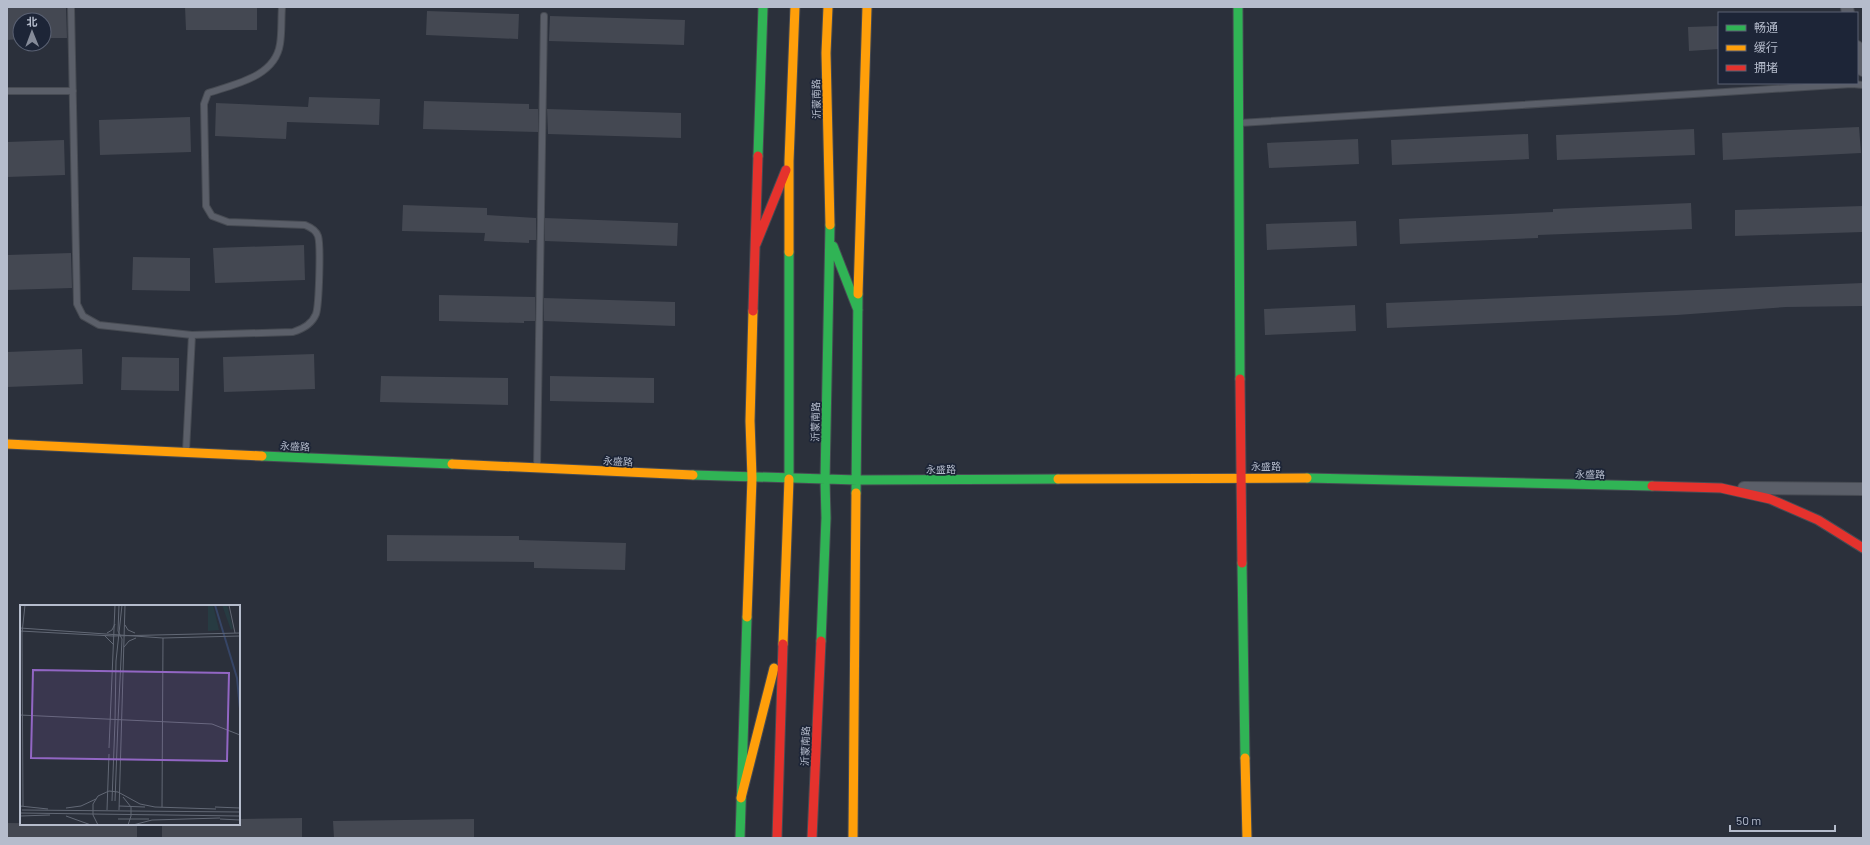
<svg xmlns="http://www.w3.org/2000/svg" width="1870" height="845" font-family="Barlow,'Noto Sans SC',sans-serif">
<rect width="100%" height="100%" fill="#2b303b"/>
<path fill="#444852" d="M7,7H66L67,38H44V20H20V39L7,40Z
M185,7H257V30H186Z
M427,11L519,14L518,39L426,35Z
M550,16L685,20L684,45L549,41Z
M1719,26V49L1689,51L1688,27Z
M309,97L380,99L379,125L287,122L286,139L215,136L216,103L308,107Z
M424,101L529,104V109H538V132L423,129Z
M547,109L681,113V138L548,134Z
M190,117L191,152L100,155L99,120Z
M1859,127L1861,153L1723,160L1722,133Z
M1694,129L1695,155L1557,160L1556,135Z
M1528,134L1529,159L1392,165L1391,140Z
M1358,139L1359,164L1269,168L1267,143Z
M64,140L65,175L7,177V142Z
M1691,203L1692,229L1538,235V238L1400,244L1399,219L1553,212V209Z
M403,205L487,208V215L536,218V240H529V243L484,241L485,233L402,231Z
M1863,206V232L1735,236V210Z
M545,218L678,223L677,246L545,241Z
M1356,221L1357,246L1267,250L1266,224Z
M304,245L305,280L215,283L213,248Z
M71,253L72,288L7,290V255Z
M133,257L190,258V291L132,290Z
M1863,283V306L1786,307L1677,315L1387,328L1386,303Z
M439,295L535,297V321H524V323L439,321Z
M544,298L675,302V326L544,321Z
M1355,305L1356,331L1265,335L1264,309Z
M82,349L83,384L7,387V352Z
M314,354L315,389L224,392L223,357Z
M122,357L179,358V391L121,390Z
M381,376L508,378V405L380,402Z
M550,376L654,378V403L550,401Z
M387,535L519,536V540L626,543L625,570L534,568V562L387,561Z
M302,818V838H162V824H239V819Z
M474,819V838H334L333,821Z
M7,823L137,824V838H7Z"/>
<g fill="none" stroke-linecap="round" stroke-linejoin="round">
<defs>
<path id="lane" d="M71,7L77,304L83,316L99,325L192,335L186,451
M7,91H73
M1239,123L1852,84L1863,85
M192,335L293,332C303,329 312,324 316,314C319,305 321,245 318,236C316,230 310,227 305,225L228,222L212,216L206,206L204,104L208,93C235,84 275,77 280,44C282,32 281,19 282,7
M537,468L544,16"/>
<path id="street" d="M1847,7L1848,13
M1857,47L1863,70
M1744,488L1863,489"/>
<path id="fast" d="M1238,7L1240,379
M758,156L763,7
M833,246L858,310
M789,252V479
M262,456L452,464
M693,475L857,480L1058,479
M1307,478L1652,486
M825,480L830,225
M856,493L858,294
M1242,563L1245,758
M821,641L826,518L825,480
M740,838L747,617"/>
<path id="slow" d="M828,7L826,53L830,225
M789,252V161L795,7
M858,294L867,7
M7,444L262,456
M452,464L693,475
M1058,479L1307,478
M747,617L752,478L750,421L753,311
M783,644L789,479
M1245,758L1247,838
M741,798L774,668
M853,838L856,493"/>
<path id="jam" d="M756,244L786,170
M753,311L758,156
M1240,379L1242,563
M1652,486L1721,488L1770,499L1818,520L1863,548
M777,838L783,644
M812,838L821,641"/>
</defs>
<use href="#lane" stroke="#474b53" stroke-width="8"/>
<use href="#street" stroke="#474b53" stroke-width="14"/>
<use href="#fast" stroke="#474b53" stroke-width="11"/>
<use href="#slow" stroke="#474b53" stroke-width="11"/>
<use href="#jam" stroke="#474b53" stroke-width="11"/>
<use href="#lane" stroke="#5b5f69" stroke-width="6"/>
<use href="#street" stroke="#5b5f69" stroke-width="12"/>
<use href="#fast" stroke="#30b455" stroke-width="9"/>
<use href="#slow" stroke="#ff9f0a" stroke-width="9"/>
<use href="#jam" stroke="#e5322d" stroke-width="9"/>
</g>
<g text-anchor="middle" stroke-width="3.5" stroke-linejoin="round" paint-order="stroke">
<g font-size="10" fill="#b5bccc" stroke="#1d2537">
<text transform="translate(816 99) rotate(-91)" y="4">沂蒙南路</text>
<text transform="translate(815 422) rotate(-89)" y="4">沂蒙南路</text>
<text transform="translate(295 446) rotate(3)" y="4">永盛路</text>
<text transform="translate(618 461) rotate(3)" y="4">永盛路</text>
<text x="1266" y="470">永盛路</text>
<text x="941" y="473">永盛路</text>
<text transform="translate(1590 474) rotate(1)" y="4">永盛路</text>
<text transform="translate(805 746) rotate(-88)" y="4">沂蒙南路</text>
</g>
</g>
<g transform="translate(20 605)">
<rect width="220" height="220" fill="#2b303b"/>
<path d="M188,0H193L199,25L188,26ZM202,0H207L213,23L211,25Z" fill="#273b42"/>
<path fill="none" stroke="#364566" stroke-width="2" d="M195,0L217,73L220,104"/>
<path fill="none" stroke="#626875" stroke-width="1" d="M209,0L215,28M105,20L108,25L115,28M0,23L143,33L220,31M0,26L93,31L220,28M87,28L92,25L95,19M84,30L94,40M104,42L109,36L116,33M0,110L192,119L220,130M95,116L96,56L102,0M98,116L102,34L98,26L99,0M89,143L95,0M103,192L111,202V211L108,220M92,196L95,116M95,196L98,116M0,201L28,204M3,201L2,28L5,0M99,201L125,202M142,202L143,33M195,202L220,203M46,203L61,201L76,194M2,205L220,207M87,205L89,149M99,205L105,0M0,208L220,211M0,211L30,210M46,211L71,220M98,214H129M200,214L220,215M78,220L73,210V199L78,191L89,186L98,187L120,199L135,202L196,204M113,220L132,215L200,213"/>
<path fill="#9266c4" fill-opacity="0.15" stroke="#9266c4" stroke-width="2" d="M13,65L209,68L207,156L11,153Z"/>
<rect width="220" height="220" fill="none" stroke="#b5bccc" stroke-width="2"/>
</g>
<rect width="1870" height="845" fill="none" stroke="#b5bccc" stroke-width="16"/>
<rect x="1718" y="12" width="140" height="72" fill="#1d2537" stroke="#5a6173"/>
<rect x="1726" y="25" width="20" height="6" fill="#30b455" stroke="#5a6173"/>
<text x="1754" y="32" font-size="12" fill="#b5bccc">畅通</text>
<rect x="1726" y="45" width="20" height="6" fill="#ff9f0a" stroke="#5a6173"/>
<text x="1754" y="52" font-size="12" fill="#b5bccc">缓行</text>
<rect x="1726" y="65" width="20" height="6" fill="#e5322d" stroke="#5a6173"/>
<text x="1754" y="72" font-size="12" fill="#b5bccc">拥堵</text>
<g transform="translate(32 32) rotate(359)"><circle r="19" fill="#1d2537" stroke="#5a6173"/>
<path d="M0-3L7 15L0 10L-7 15Z" fill="#858b99"/>
<text y="-6" font-size="11" font-weight="bold" text-anchor="middle" fill="#b5bccc">北</text>
</g>
<path d="M1730 825v6h105v-6" fill="none" stroke="#b5bccc" stroke-width="2"/>
<text x="1736" y="825" font-size="12" fill="#b5bccc" stroke="#1d2537" stroke-width="3" paint-order="stroke">50 m</text>
</svg>
